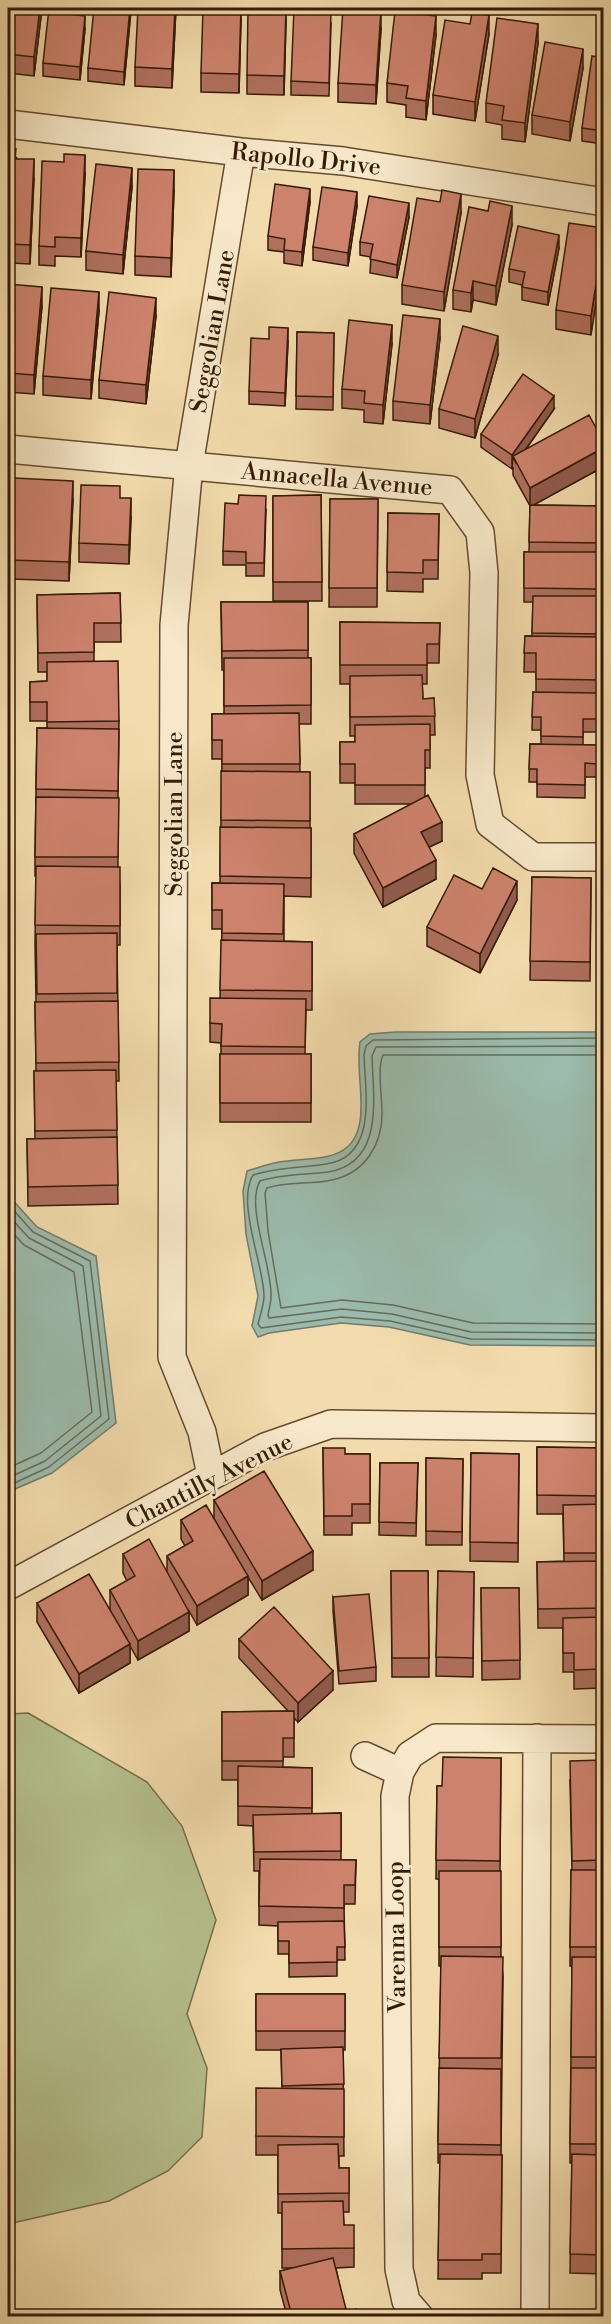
<svg xmlns="http://www.w3.org/2000/svg" width="611" height="2324" font-family="'Libre Bodoni',serif">
<rect width="100%" height="100%" fill="#f2dbac"/>
<filter id="stains"><feTurbulence type="fractalNoise" baseFrequency=".00333" numOctaves="4"/><feColorMatrix values="0 0 0 0 .2 0 0 0 0 .09 0 0 0 0 .02 0 0 0 .5 -.17"/></filter>
<radialGradient id="worn" r=".72"><stop offset=".6" stop-color="#630" stop-opacity="0"/><stop offset="1" stop-color="#630" stop-opacity=".3"/></radialGradient>
<path fill="#b5c18e" stroke="#756e4a" stroke-width="1.5" d="M28,1713L147,1782L182,1826L216,1920L187,2014L207,2068L202,2137L168,2171L109,2201L8,2224V1714Z"/>
<path fill="#9bbbac" stroke="#727b6a" stroke-width="1.5" d="M395,1032H603V1346L470,1345L389,1327L341,1323L269,1333L258,1337L252,1326L258,1296L246,1234L243,1191L247,1171C260,1167 273,1162 287,1161C318,1157 354,1162 360,1121C364,1096 356,1069 360,1042L370,1034Z
M8,1195L37,1227L96,1256L116,1423L52,1473L8,1492Z"/>
<g fill="none" stroke-linecap="round" stroke-linejoin="round">
<path stroke="#686b59" stroke-width="1.5" d="M604,1038L373,1040L366,1046L364,1055C365,1092 378,1157 326,1164C301,1168 278,1167 253,1175C236,1203 264,1265 264,1296C264,1305 260,1315 258,1324L261,1328L341,1317L390,1321L471,1339L604,1340
M604,1046L376,1047L372,1056C373,1097 385,1163 328,1172C305,1175 283,1174 260,1181C245,1206 273,1268 271,1297C271,1303 269,1309 268,1315L269,1318L342,1309L392,1314L471,1332L604,1333
M604,1055H383C377,1069 382,1095 382,1111C383,1144 365,1173 332,1180C310,1185 289,1181 267,1188L265,1193L268,1231L281,1308L342,1300L393,1305L473,1323L604,1324
M8,1204L33,1232L90,1261L109,1419L49,1467L8,1486
M8,1215L29,1238L83,1266L101,1416L45,1461L8,1478
M8,1228L24,1245L74,1272L92,1412L41,1453L8,1468"/>
<defs>
<path id="minor" d="M8,124L241,152L343,161L604,202
M8,449L450,490L480,532L484,573L480,775L490,824L533,857H604
M211,1475L202,1432L172,1357L174,625L189,465L241,152
M8,1586L265,1447L331,1424L604,1428
M365,1756L400,1772
M419,2316L406,2301L399,2269L395,1796L400,1772L410,1755L436,1738L604,1739
M535,2316L537,1738"/>
</defs>
<use href="#minor" stroke="#644b30" stroke-width="30"/>
<use href="#minor" stroke="#f7e8c9" stroke-width="27"/>
</g>
<path fill="#b0705e" stroke="#351b06" stroke-width="1.5" d="M8,8H42L34,76L8,73Z
M69,8V14L85,29L80,80L43,76V63Z
M131,8L124,85L88,81V68Z
M176,8L172,88L135,86V67Z
M241,19L239,93L201,92V73Z
M286,21L284,95L247,94V75Z
M331,24L329,96L291,95V81Z
M381,29L376,104L338,102V83Z
M489,34L475,121L433,114V95Z
M436,35L426,120L406,117V105L387,102V83Z
M538,43L525,142L502,139V125L486,122V103Z
M603,58V144L582,141V128Z
M583,68L570,141L532,134V115Z
M8,148L34,178L30,264L10,263V250H8Z
M85,174L81,257L55,256V266L39,265V246Z
M132,187L123,274L86,270V251Z
M174,189L171,277L135,275V256Z
M310,202L302,266L284,263V252L268,250V236Z
M357,206L348,266L313,260V247Z
M461,213L444,311L402,304V285Z
M409,217L397,278L370,273L371,257L360,255V242Z
M512,225L496,305L473,300L471,312L453,309V290Z
M603,228L591,335L556,329V310Z
M559,248L548,305L522,300V285L509,282V269Z
M8,284L42,306L34,394L8,392Z
M99,311L91,399L43,395V376Z
M156,316L146,404L99,398V380Z
M297,332L334,333L333,410L296,409Z
M440,338L430,424L393,420V401Z
M288,342L285,406L249,404V391Z
M392,344L383,424L364,422V410L342,408V389Z
M498,355L475,438L439,428V409Z
M554,409L526,449L603,441V467L533,505L603,506V556H599L598,596H603V699H597V732H583V745H597V777H585V798L537,797V782H529L530,744H541V730H532L533,692L536,693V672H524L525,636H532L533,602H524V552H529L530,506L513,475V467L512,469L481,447V434Z
M321,495L322,601H273V496Z
M120,498L131,517L129,564L79,562V543Z
M330,499H378L377,607H329Z
M73,500L69,581L11,579V560Z
M266,510L264,576H246V565H223V551Z
M388,513L439,514L438,579H423V592L387,591Z
M120,593L121,642H94V661L119,721L118,798V867L120,885V945H117L119,1081H116L118,1204L28,1206L27,1139H35L34,1071H36L35,1002H36L35,944L36,876H35V857L37,728H47V721H30V682L47,681V672H38L37,595Z
M221,602H308V658H311V724H299L300,772H310V828H311V897L284,896V941L312,942V1010H306L305,1054H311V1122H220V1054H221V1043L210,1042V1023L220,998L222,929H212V883H220L222,759H212V714H224V670H222Z
M340,622L440,623L439,663H427V684H422L423,699L434,698L435,735H430V768H425V797L442,841L429,847L436,879L383,907L354,853V834L412,804H355V783H340V742H355V736H350V684H340Z
M532,877L591,878L590,981L530,980Z
M599,878H603V978H600Z
M482,889L517,900L480,973L427,946V927Z
M537,1447L603,1448V1688L574,1689V1672H563V1628H538L537,1562L564,1561L563,1514H537Z
M323,1448L345,1454H370V1523H352V1535H324Z
M471,1453L519,1454L518,1562L470,1561Z
M426,1458L463,1459L462,1545H426Z
M380,1463H418L416,1536L379,1535Z
M214,1500L313,1570L262,1600L248,1577V1595L197,1625L189,1611V1631L138,1660L130,1646V1663L79,1693L37,1622V1603L110,1609V1590L127,1581L123,1573V1554L167,1572V1556L185,1546L181,1539V1520L214,1518Z
M391,1571H428L429,1677H392Z
M438,1571L474,1572L473,1677L436,1676Z
M481,1588H519L520,1679L482,1680Z
M333,1597L376,1667V1681L339,1684L333,1611Z
M239,1639L333,1690L298,1722L294,1718V1757H283V1767L312,1768V1814L341,1813V1860H356L355,1904H344L345,1960H337V1976L289,1977V1954H278V1926L259,1925V1871H254L253,1826L238,1825V1780H222V1712L288,1711L239,1658Z
M501,1758L500,1871L501,1957L503,1976L501,2155H502L501,2273H482V2279H438L440,2163H438V2144L441,1966H439V1879H436L437,1786H442Z
M603,1760V2274L570,2273L572,2163H570V2144L572,1966H570L571,1870H572L570,1780Z
M256,1994H345V2050H343L344,2156H339V2168H349V2212H343L344,2225L354,2248V2267L336,2268L346,2316H287L280,2290V2271L294,2268H282V2213H278V2155H256V2136L282,2088L281,2050H256Z"/>
<path fill="#905b4c" stroke="#351b06" stroke-width="1.5" d="M40,8H42L34,76V57Z
M130,8H131V12L124,85V72Z
M175,8H176L172,88V69Z
M241,8V19L239,93V74Z
M286,8V21L284,95V76Z
M381,10V29L376,104V85Z
M489,15V34L475,121V102Z
M85,16V29L80,80V67Z
M436,16V35L426,120V101Z
M538,24V43L525,142V123Z
M583,49V68L570,141V122Z
M85,155V174L81,257V238Z
M34,159V178L30,264V245Z
M132,168V187L123,274V255Z
M174,170V189L171,277V258Z
M310,189V202L302,266V252Z
M357,192V206L348,266V253Z
M461,194V213L444,311V292Z
M409,203V217L397,278V265Z
M512,206V225L496,305V286Z
M559,235V248L548,305V292Z
M603,240V259L591,335V316Z
M473,281V300L471,312V293Z
M42,287V306L34,394V375Z
M99,292V311L91,399V380Z
M156,298V316L146,404V385Z
M440,319V338L430,424V405Z
M392,325V344L383,424V405Z
M288,328V342L285,406V393Z
M498,336V355L475,438V419Z
M554,396V409L516,463L513,456L512,469V455Z
M603,448V467L530,507V488Z
M73,481V500L69,581V562Z
M131,498V517L129,564V545Z
M442,822V841L421,851V832Z
M436,860V879L383,907V888Z
M517,881V900L480,973V954Z
M313,1551V1570L262,1600V1581Z
M248,1576V1595L197,1625V1606Z
M189,1612V1631L138,1660V1641Z
M130,1644V1663L79,1693V1674Z
M333,1671V1690L298,1722V1703Z
M346,2309V2316H314Z"/>
<path fill="#cd826d" stroke="#351b06" stroke-width="1.5" d="M8,8H40L34,57L8,54Z
M49,8H69L68,14L85,16L80,67L43,63Z
M94,8H130L124,72L88,68Z
M138,8H175L172,69L135,67Z
M203,8H241L239,74L201,73Z
M248,8H286L284,76L247,75Z
M343,8L381,10L376,85L338,83Z
M294,9L331,11L329,83L291,81Z
M395,11L436,16L426,101L406,98L408,86L387,83Z
M472,13L489,15L475,102L433,95L445,20L470,24Z
M497,18L538,24L525,123L502,120L504,106L486,103Z
M545,42L583,49L570,122L532,115Z
M592,56L603,58V131L582,128Z
M8,148L16,149L15,159H34L30,245L10,244L11,231H8Z
M64,154L85,155L81,238L55,237V247L39,246L42,161L64,162Z
M96,164L132,168L123,255L86,251Z
M138,169L174,170L171,258L135,256Z
M275,184L310,189L302,252L284,250L285,239L268,236Z
M322,187L357,192L348,253L313,247Z
M442,190L461,194L444,292L402,285L417,198L440,202Z
M369,196L409,203L397,265L370,259L373,244L360,242Z
M490,201L512,206L496,286L473,281L471,293L453,290L469,207L488,211Z
M569,223L603,228V240L591,316L556,310Z
M518,226L559,235L548,292L522,287L525,272L509,269Z
M8,284L42,287L34,375L8,373Z
M51,288L99,292L91,380L43,376Z
M109,292L156,298L146,385L99,380Z
M403,315L440,319L430,405L393,401Z
M349,320L392,325L383,405L364,403L365,391L342,389Z
M463,326L498,336L475,419L439,409Z
M269,327L288,328L285,393L249,391L251,338L269,339Z
M297,332L334,333L333,397L296,396Z
M523,374L554,396L512,455L481,434Z
M589,415L603,441V448L530,488L513,456Z
M14,478L73,481L69,562L11,560Z
M81,485L120,486V498H131L129,545L79,543Z
M239,495L266,496L264,563H246V552L223,551L225,503L238,504Z
M321,495L322,582H273V496Z
M330,499H378L377,588H329Z
M530,505L603,506V543L529,542Z
M388,513L439,514L438,560H423V573L387,572Z
M524,552H599L598,589L524,588Z
M120,593L121,623H94V652L38,653L37,595Z
M533,596H603L602,634L532,633Z
M221,602H308V650L222,651Z
M340,622L440,623L439,644H427V665H340Z
M525,636L603,637V680L536,679V653H524Z
M224,658H311V705L224,706Z
M118,661L119,721L47,722V702H30V682L47,681V662Z
M422,675L423,699L434,698L435,716L350,717V676Z
M533,692L597,693V719H583V737L541,736V717H532Z
M299,713L300,764H222V740H212V714Z
M430,724V750H425V785H355V764H340V742H355V725Z
M37,728L119,729L118,791L36,789Z
M530,744L597,745V764L585,763V785L537,784V769H529Z
M221,771L310,772V821L221,820Z
M428,795L442,822L421,832L436,860L383,888L354,834Z
M36,797L119,798L118,857H35Z
M220,827L311,828V878L220,876Z
M36,866L120,867V926L35,925Z
M493,868L517,881L480,954L427,927L454,875L482,889Z
M532,877L591,878L590,962L530,961Z
M599,878H603V959H600Z
M212,883L284,884L283,934L222,933V910H212Z
M117,933V993L37,994L36,934Z
M221,940L312,942V991L220,990Z
M210,998L306,999L305,1047L221,1046L222,1024L210,1023Z
M118,1001L119,1062L36,1063L35,1002Z
M220,1054H311V1103H220Z
M116,1070L117,1130L35,1131L34,1071Z
M117,1137L118,1185L28,1187L27,1139Z
M537,1447L603,1448V1496L537,1495Z
M323,1448H345V1454H370V1504H352V1516H324Z
M471,1453L519,1454L518,1543L470,1542Z
M426,1458L463,1459L462,1532L426,1531Z
M380,1463H418L416,1523L379,1522Z
M264,1471L313,1551L262,1581L214,1500Z
M603,1504V1553H564L563,1505Z
M206,1505L248,1576L197,1606L167,1556L193,1541L181,1520Z
M149,1539L189,1612L138,1641L110,1590L135,1576L123,1554Z
M603,1561V1608L538,1609L537,1562Z
M391,1571H428L429,1658H392Z
M438,1571L474,1572L473,1658L436,1657Z
M89,1574L130,1644L79,1674L37,1603Z
M481,1588H519L520,1660L482,1661Z
M369,1594L376,1667L339,1671L333,1597Z
M274,1607L333,1671L298,1703L239,1639Z
M603,1617V1669L574,1670V1653H563V1618Z
M294,1711V1738H283V1761H222V1712Z
M443,1757L501,1758L500,1861L436,1860L437,1786H442Z
M603,1760V1860L572,1861L570,1761Z
M238,1766L312,1768V1808L238,1806Z
M341,1813V1851L254,1852L253,1815Z
M260,1859L356,1860L355,1885H344V1908L259,1906Z
M571,1870H603V1947H570Z
M439,1871H501V1947H439Z
M344,1921L345,1947H337V1962L289,1963V1941H278V1922Z
M441,1956L503,1957L501,2058H439Z
M572,1957H603V2057H571Z
M256,1994H345V2031H256Z
M343,2047L344,2084L282,2086L281,2049Z
M439,2068L501,2069V2145L438,2144Z
M571,2068H603V2144H570Z
M256,2088L344,2089V2137L256,2136Z
M338,2144L339,2168H349V2193L278,2194V2145Z
M440,2154L502,2155L501,2254H482V2260H438Z
M572,2154L603,2155V2255L570,2254Z
M343,2201L344,2225H354V2248L282,2249V2202Z
M333,2258L346,2309L314,2316H292L280,2271Z
M356,2309L367,2316H350Z"/>
<g text-anchor="middle" stroke-width="5" stroke-linejoin="round" paint-order="stroke">
<g font-size="24" fill="#351b06" stroke="#f7e8c9">
<text transform="translate(306 159) rotate(6)" y="8">Rapollo Drive</text>
<text transform="translate(212 331) rotate(-80)" y="8">Seggolian Lane</text>
<text transform="translate(337 479) rotate(5)" y="8">Annacella Avenue</text>
<text transform="translate(174 814) rotate(-90)" y="8">Seggolian Lane</text>
<text transform="translate(209 1481) rotate(-27)" y="8">Chantilly Avenue</text>
<text transform="translate(396 1937) rotate(-91)" y="8">Varenna Loop</text>
</g>
</g>
<rect width="611" height="2324" fill="none" stroke="#f2dbac" stroke-width="30"/>
<rect x="9" y="9" width="593" height="2306" fill="none" stroke="#351b06" stroke-width="3"/>
<rect x="15" y="15" width="581" height="2294" fill="none" stroke="#351b06" stroke-width="1.5"/>
<rect width="100%" height="100%" filter="url(#stains)"/>
<rect width="100%" height="100%" fill="url(#worn)"/>
</svg>
